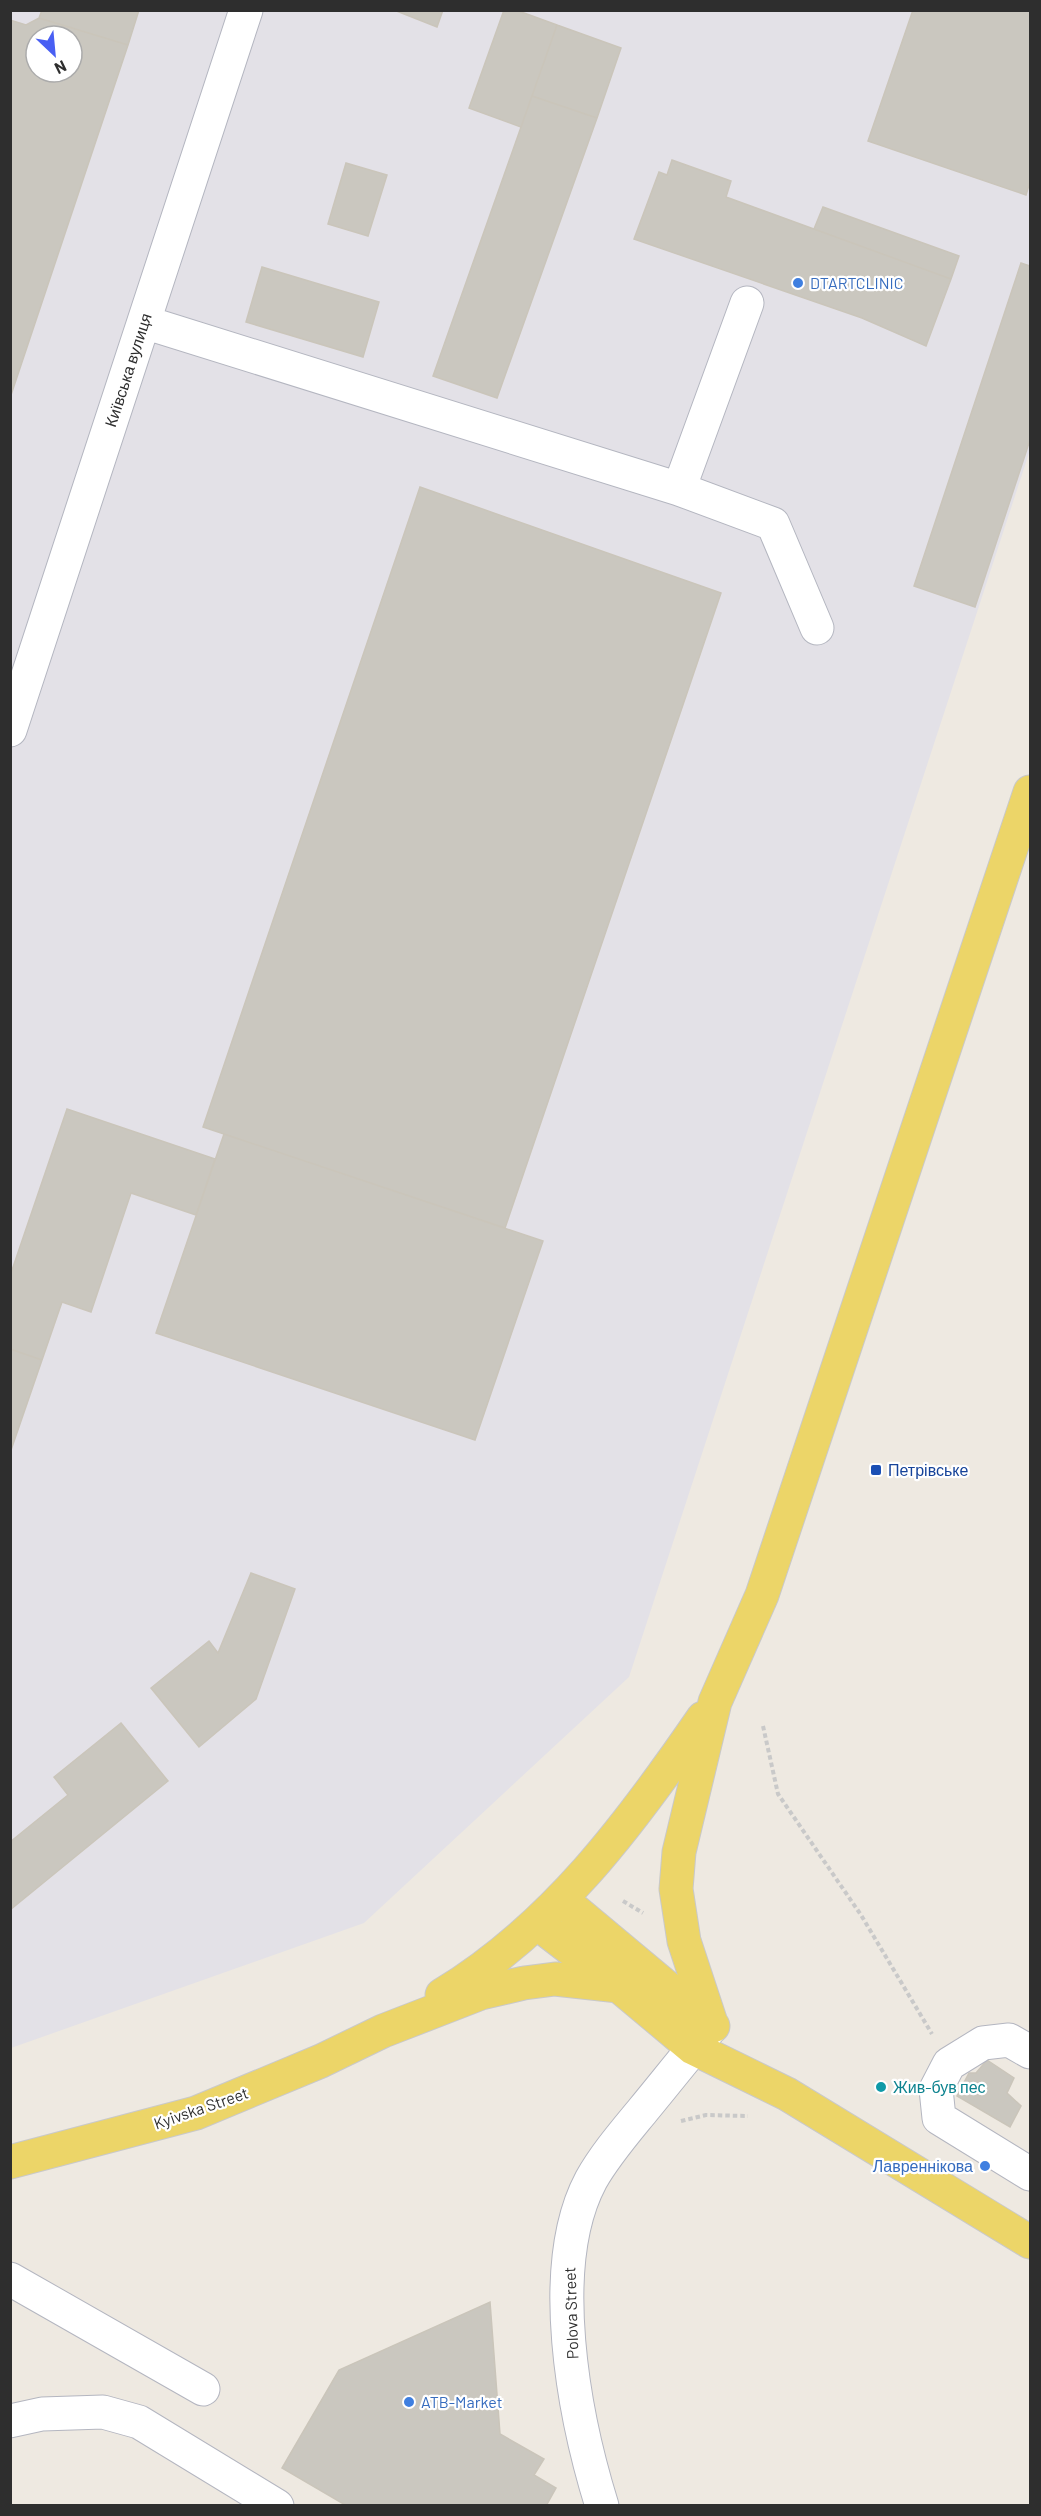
<svg xmlns="http://www.w3.org/2000/svg" width="1041" height="2516" font-family="Barlow,sans-serif">
<rect width="100%" height="100%" fill="#eee9e1"/>
<path fill="#e3e1e7" fill-rule="evenodd" d="M10,11H1030V450L629,1677L364,1923L11,2048ZM36,36H72V72H36Z"/>
<path fill="#cac7bf" stroke="#cac5ba" stroke-width="1.5" fill-rule="evenodd" d="M42,10H139L128,45L39,18Z
M394,10H443L437,27Z
M504,10H516L557,25L521,127L469,108Z
M913,10H1030V182L1026,195L868,141Z
M39,18L128,45L10,398V20L26,25ZM36,36H72V72H36Z
M557,25L621,48L597,118L532,96Z
M532,96L597,118L497,398L433,376Z
M672,160L731,181L726,197L951,279L926,346L862,318L634,239L659,172L667,175Z
M346,163L387,175L368,236L328,224Z
M823,207L959,256L951,279L814,229Z
M1021,263L1030,266V440L975,607L914,586Z
M262,267L379,302L363,357L246,322Z
M420,487L721,593L505,1228L203,1127Z
M67,1109L215,1159L196,1215L131,1193L91,1312L62,1302L42,1360L10,1349V1276Z
M224,1134L543,1241L475,1440L156,1333Z
M10,1349L42,1360L10,1453Z
M251,1573L295,1589L256,1699L199,1747L151,1688L209,1641L218,1653Z
M121,1723L168,1781L10,1910V1842L68,1795L54,1777Z
M987,2060L1014,2078L1007,2093L1021,2106L1010,2127L957,2096L969,2073H976Z
M490,2302L500,2434L544,2459L534,2475L556,2488L546,2506H347L282,2468L339,2370Z"/>
<g fill="none" stroke-linecap="round" stroke-linejoin="round">
<defs>
<path id="minor" d="M144,322L679,489L773,524L817,628
M679,489L747,303
M10,730L246,10
M1030,2052L1009,2040L983,2043L949,2064L936,2089L939,2118L1030,2174
M10,2279L203,2389
M10,2421L42,2414L103,2412L139,2422L277,2506
M602,2506C574,2416 545,2266 591,2180C605,2155 625,2132 643,2110C666,2082 689,2053 712,2026"/>
<path id="major" d="M561,1899L713,2026
M537,1923L619,1986L693,2048L787,2094L1030,2242
M442,1995C553,1928 631,1823 703,1718
M712,2026L684,1941L676,1889L679,1852L715,1702L762,1595L1030,792
M10,2162L196,2113L321,2061L383,2031L481,1993L524,1983L555,1979L619,1986"/>
</defs>
<use href="#minor" stroke="#b4b6c0" stroke-width="35"/>
<use href="#major" stroke="#c9c9c9" stroke-width="35"/>
<path stroke="#c9c9c9" stroke-width="4" stroke-dasharray="4.5 3" stroke-linecap="butt" d="M763,1726L778,1794L861,1915L932,2034
M623,1901L643,1913
M681,2121L706,2115L748,2116"/>
<use href="#minor" stroke="#fff" stroke-width="33"/>
<use href="#major" stroke="#ecd568" stroke-width="33"/>
</g>
<g fill="#3f7fe0" stroke="#fff" stroke-width="2">
<circle cx="798" cy="283" r="6"/>
<circle cx="985" cy="2166" r="6"/>
<circle cx="409" cy="2402" r="6"/>
</g>
<rect fill="#1a4fb4" stroke="#fff" stroke-width="2" x="870" y="1464" width="12" height="12" rx="3"/>
<circle fill="#0f9aa8" stroke="#fff" stroke-width="2" cx="881" cy="2087" r="6"/>
<g text-anchor="middle" stroke-width="4.5" stroke-linejoin="round" paint-order="stroke">
<g font-size="16" fill="#366cbe" stroke="#fff" text-anchor="start">
<text x="810" y="289">DTARTCLINIC</text>
<text x="973" y="2172" text-anchor="end">Лавреннікова</text>
<text x="421" y="2408">ATB-Market</text>
</g>
<g font-size="16" fill="#2e2e2e" stroke="#fff">
<text transform="translate(128 370) rotate(-72)" y="6">Київська вулиця</text>
<text transform="translate(201 2108) rotate(-19)" y="6">Kyivska Street</text>
<text transform="translate(571 2313) rotate(-92)" y="6">Polova Street</text>
</g>
<g font-size="16" fill="#164399" stroke="#fff" text-anchor="start">
<text x="888" y="1476">Петрівське</text>
</g>
<g font-size="16" fill="#0d838f" stroke="#fff" text-anchor="start">
<text x="893" y="2093">Жив-був пес</text>
</g>
</g>
<rect width="1041" height="2516" fill="none" stroke="#2e2e2e" stroke-width="24"/>
<g transform="translate(54 54) rotate(154)"><circle r="28" fill="#ffffff" stroke="#ababab" stroke-width="1.5"/>
<path d="M0-4.5L10 22L0 15L-10 22Z" fill="#495ff3"/>
<text y="-9" font-size="16" font-weight="bold" text-anchor="middle" fill="#2e2e2e">N</text>
</g>
</svg>
